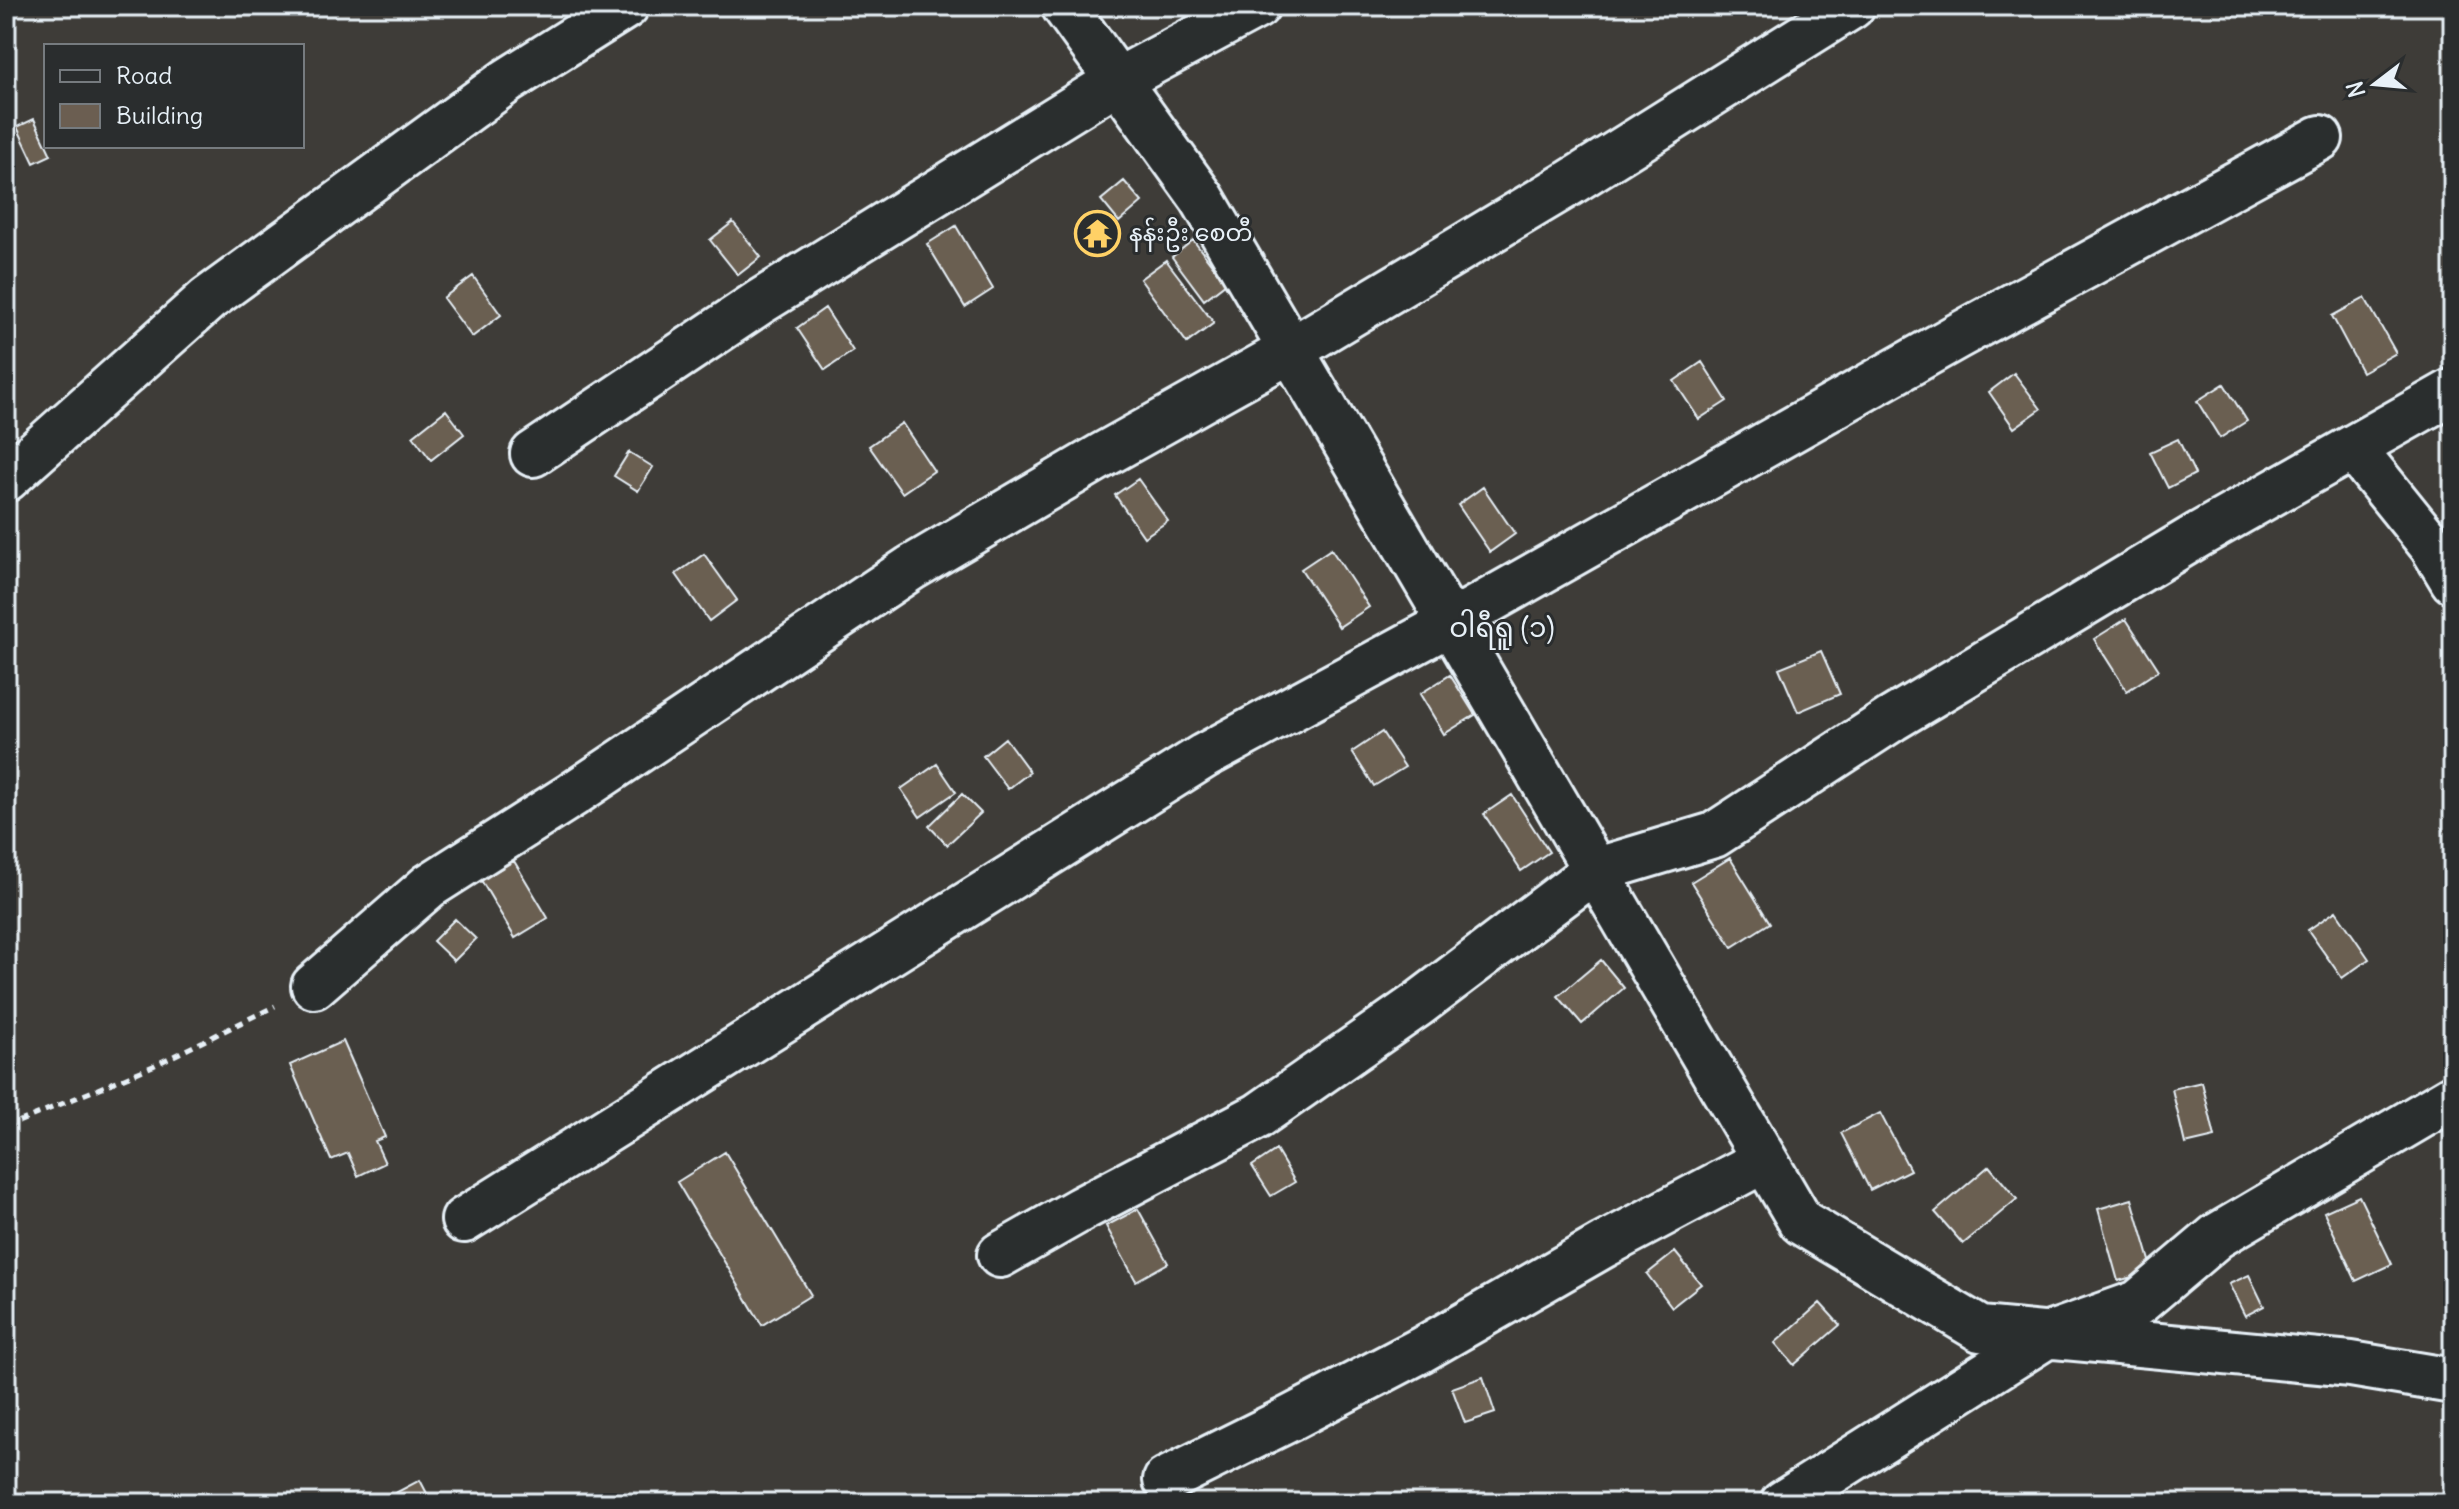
<svg xmlns="http://www.w3.org/2000/svg" width="2459" height="1509" font-family="Delius,'Noto Sans Myanmar',sans-serif">
<rect width="100%" height="100%" fill="#3e3c38"/>
<filter id="ink" filterUnits="userSpaceOnUse"><feTurbulence type="fractalNoise" baseFrequency=".0125" numOctaves="2"/><feDisplacementMap in="SourceGraphic" scale="16" xChannelSelector="R" yChannelSelector="G"/><feConvolveMatrix kernelMatrix="1 2 1 2 8 2 1 2 1" color-interpolation-filters="sRGB"/></filter>
<g filter="url(#ink)">
<path fill="#6b5e51" stroke="#e8f1f8" stroke-width="2" d="M34,119L51,155L34,163L17,127Z
M1124,181L1142,202L1119,222L1101,200Z
M733,222L761,257L738,275L710,240Z
M956,226L993,289L965,307L927,244Z
M1193,240L1226,283L1204,300L1172,257Z
M1166,260L1214,323L1187,343L1140,279Z
M473,276L501,315L472,337L443,298Z
M2365,298L2396,353L2362,372L2332,316Z
M825,308L853,351L825,370L797,328Z
M1702,362L1727,401L1699,419L1674,381Z
M2014,373L2041,409L2014,428L1989,392Z
M2224,384L2247,421L2220,438L2197,401Z
M446,410L464,434L431,460L413,436Z
M902,423L934,471L902,493L869,446Z
M2178,439L2195,474L2168,488L2150,452Z
M629,452L653,467L638,491L614,476Z
M1138,479L1168,521L1144,537L1115,495Z
M1483,487L1515,534L1490,552L1458,505Z
M1331,549L1369,607L1339,627L1301,569Z
M704,554L737,600L709,621L676,574Z
M2126,619L2159,670L2127,691L2094,639Z
M1821,651L1840,694L1798,712L1779,668Z
M1450,675L1475,715L1444,734L1420,694Z
M1382,732L1405,767L1374,786L1352,752Z
M1005,738L1030,772L1008,789L983,756Z
M937,764L956,792L920,817L901,789Z
M962,794L981,813L947,845L929,826Z
M1512,795L1549,852L1521,871L1484,814Z
M1730,858L1770,923L1732,947L1691,882Z
M514,861L548,918L515,938L481,880Z
M2336,911L2369,959L2342,978L2308,930Z
M455,919L476,939L454,961L433,941Z
M1601,960L1624,988L1582,1024L1558,996Z
M343,1041L385,1137L375,1141L385,1163L358,1176L348,1153L331,1160L290,1065Z
M2202,1082L2215,1137L2185,1144L2172,1089Z
M1880,1113L1910,1170L1870,1190L1841,1133Z
M1276,1150L1295,1182L1271,1196L1252,1166Z
M725,1152L811,1295L762,1325L677,1182Z
M1989,1166L2017,1199L1963,1244L1935,1212Z
M2359,1196L2392,1264L2356,1281L2324,1212Z
M2132,1199L2153,1271L2118,1281L2098,1209Z
M1138,1209L1168,1263L1136,1281L1106,1226Z
M1675,1252L1701,1284L1672,1307L1647,1274Z
M2249,1275L2264,1306L2245,1316L2229,1284Z
M1820,1303L1840,1325L1794,1365L1775,1343Z
M1483,1377L1495,1413L1465,1423L1452,1388Z
M420,1480L432,1503H389L386,1498Z"/>
<g fill="none" stroke-linecap="round" stroke-linejoin="round">
<defs>
<path id="minor" d="M1064,6L1202,198L1801,1222L1980,1329L2351,1364L2453,1381
M2353,448L2432,546L2453,581
M533,454L760,302L1117,81L1257,6
M6,479L208,299L507,81L626,6
M314,986L429,886L572,795L911,568L1103,455L1291,350L1565,186L1852,6
M464,1220L1204,756L1450,623L1956,337L2320,138
M1000,1255L1081,1209L1258,1116L1417,1005L1594,871L1714,835L1892,719L2200,534L2453,391
M1166,1480L1291,1418L1421,1350L1604,1245L1764,1160
M1783,1503L2048,1335L2138,1303L2217,1236L2453,1097"/>
</defs>
<use href="#minor" stroke="#e8f1f8" stroke-width="50"/>
<path stroke="#e8f1f8" stroke-width="5" stroke-dasharray="8 6" stroke-linecap="butt" d="M6,1127L153,1066L275,1006"/>
<use href="#minor" stroke="#2a2d2e" stroke-width="44"/>
</g>
</g>
<defs>
<symbol id="temple-ring" viewBox="-11 -11 22 22"><circle r="9.5" fill="#2a2d2e" stroke="#ffd166" stroke-width="1.5"/><path d="M0-6L5-2H3V0L6.5 2.5H4V6H1.5V3h-3V6H-4V2.5H-6.5L-3 0V-2H-5Z" fill="#ffd166"/></symbol>
</defs>
<g fill-rule="evenodd">
<use href="#temple-ring" x="1072" y="208" width="51" height="51"/>
</g>
<g text-anchor="middle" stroke-width="6" stroke-linejoin="round" paint-order="stroke">
<g font-size="24" fill="#e8f1f8" stroke="#2a2d2e" text-anchor="start">
<text x="1129" y="241">နန်းဦး စေတီ</text>
</g>
<g font-size="28" fill="#e8f1f8" stroke="#2a2d2e">
<text x="1502" y="637">ဝါရီရူ (၁)</text>
</g>
</g>
<rect width="2459" height="1509" fill="none" stroke="#2a2d2e" stroke-width="32"/>
<rect x="16" y="16" width="2427" height="1477" fill="none" stroke="#e8f1f8" stroke-width="3" filter="url(#ink)"/>
<rect x="44" y="44" width="260" height="104" fill="#2a2d2e" stroke="#767b7f" stroke-width="2"/>
<rect x="60" y="70" width="40" height="12" fill="#2a2d2e" stroke="#767b7f" stroke-width="2"/>
<text x="116" y="84" font-size="24" fill="#e8f1f8">Road</text>
<rect x="60" y="104" width="40" height="24" fill="#6b5e51" stroke="#767b7f" stroke-width="2"/>
<text x="116" y="124" font-size="24" fill="#e8f1f8">Building</text>
<g transform="translate(2375 84) rotate(254)" stroke="#2a2d2e" stroke-width="6" paint-order="stroke">
<path d="M0-6L14 30L0 20L-14 30Z" fill="#e8f1f8"/>
<text y="-12" font-size="22" font-weight="bold" text-anchor="middle" fill="#e8f1f8">N</text>
</g>
</svg>
